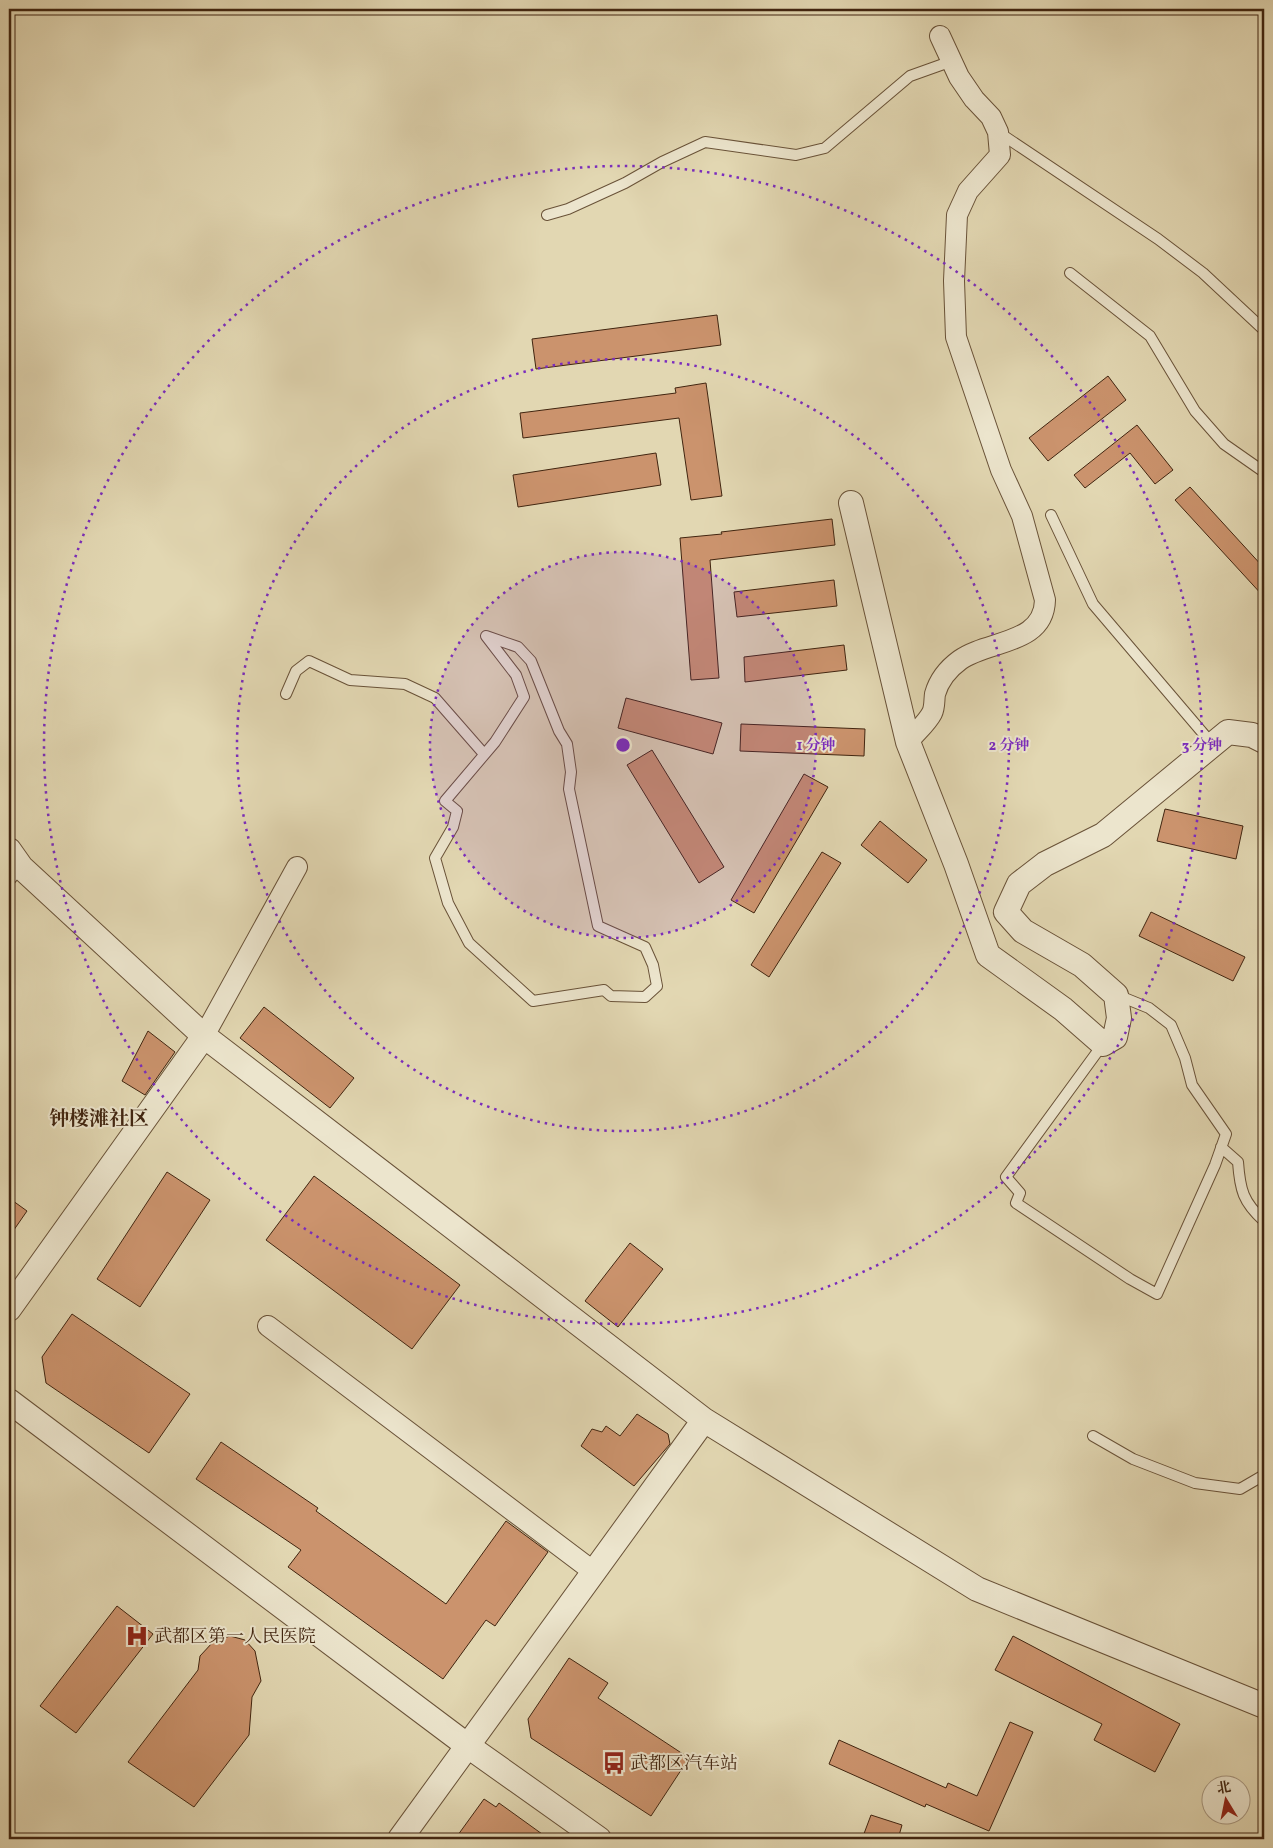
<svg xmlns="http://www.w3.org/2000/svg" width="1273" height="1848" font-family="Vollkorn,'Noto Serif SC',serif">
<rect width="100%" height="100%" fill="#e2d7b2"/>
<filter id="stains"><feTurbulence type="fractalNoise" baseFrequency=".004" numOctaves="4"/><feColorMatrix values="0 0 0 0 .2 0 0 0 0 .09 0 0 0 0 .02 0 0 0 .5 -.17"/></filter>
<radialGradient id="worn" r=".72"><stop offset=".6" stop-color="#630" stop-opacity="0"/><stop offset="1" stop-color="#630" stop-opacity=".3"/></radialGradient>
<path fill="#cb936d" stroke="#412510" d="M717,315L721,345L536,369L532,339Z
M1108,376L1126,400L1048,461L1029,438Z
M706,383L722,496L691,500L679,418L523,438L520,413L676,393L675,388Z
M1137,425L1173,470L1155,484L1130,453L1085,488L1074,475Z
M656,453L661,485L518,507L513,475Z
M1190,487L1264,568V597L1175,500Z
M832,519L835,545L710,560L719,678L691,680L680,538L722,534L721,532Z
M834,580L837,606L737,617L734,592Z
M844,645L847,670L745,682L744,657Z
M626,698L722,723L713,754L618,728Z
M741,724L865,729L864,756L740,751Z
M652,750L724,867L699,883L627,765Z
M804,774L828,787L754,913L731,900Z
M1165,809L1243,826L1236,859L1157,841Z
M880,821L927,860L908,883L861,845Z
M822,852L841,863L769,977L751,965Z
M1151,912L1245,957L1233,981L1139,936Z
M264,1007L354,1078L330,1108L240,1038Z
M148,1031L175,1052L145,1095L122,1081Z
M167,1172L210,1200L140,1307L97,1279Z
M314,1176L460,1285L412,1349L266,1240Z
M9,1198L27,1211L9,1237Z
M630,1243L663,1269L618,1327L585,1301Z
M72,1314L190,1394L149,1453L46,1383L42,1357Z
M637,1414L668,1434L670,1444L634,1486L581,1446L592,1429L602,1432L606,1426L620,1436Z
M221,1442L318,1508L316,1511L446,1604L506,1521L548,1552L495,1626L486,1620L443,1679L288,1567L301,1550L196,1479Z
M117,1606L153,1634L76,1733L40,1706Z
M230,1636L245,1640L255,1651L261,1681L252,1697L249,1735L194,1807L128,1762L198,1670L200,1656L213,1642Z
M1013,1636L1180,1724L1155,1772L1094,1740L1102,1724L995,1670Z
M569,1658L608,1683L598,1698L689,1758L651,1816L531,1738L528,1719Z
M1010,1722L1033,1732L989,1831L926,1804L925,1807L829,1764L839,1740L946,1788L948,1783L977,1796Z
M484,1799L496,1807L499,1803L549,1839H455Z
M871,1815L902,1825L898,1839H862Z"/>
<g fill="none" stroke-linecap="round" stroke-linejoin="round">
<defs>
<path id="service" d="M998,132L1158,239L1203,273L1264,330
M547,215L568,209L625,183L662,162L705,142L796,155L825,148L910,76L952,61
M1070,273L1150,336L1195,411L1224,444L1264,472
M1051,515L1093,604L1213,745
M486,636L518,647L531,661L559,731L567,744L571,772L569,789L598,926L645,947L653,965L657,986L645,997L611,996L604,990L533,1001L469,943L448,903L435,858L453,827L457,811L445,801L495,742L524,697L516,675Z
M286,694L296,671L309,661L350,680L405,684L435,698L484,754
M9,881L21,867
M1103,1044L1006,1177L1020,1193L1016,1203L1130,1279L1157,1294L1215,1165L1226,1134L1192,1085L1185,1058L1171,1025L1149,1008L1117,995
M1221,1147L1238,1162C1240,1190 1243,1202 1264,1221
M1093,1436L1133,1459L1195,1483L1240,1489L1264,1475"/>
<path id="minor" d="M908,742C915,733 927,723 932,713C935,707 934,700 935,694C939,680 949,668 960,660C988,640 1044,645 1045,600L1022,516L1001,470L956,337L954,281L957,215L968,191L1000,155L998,132L991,117L974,99L959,77L940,36
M204,1036L297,867
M268,1326L594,1572"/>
<path id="tertiary" d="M851,503L908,742L956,864L988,955L1063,1009L1103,1044L1115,1037L1119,1018L1116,995L1082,965L1023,931L1006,912L1019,884L1045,864L1103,835L1228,732L1252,735L1264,741
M9,850L21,867L204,1036L704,1420L977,1589L1264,1706
M9,1309L204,1036
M9,1401L468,1746L599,1839
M400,1839L704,1420"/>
</defs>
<use href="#service" stroke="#695238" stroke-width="12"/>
<use href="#minor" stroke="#695238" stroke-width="22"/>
<use href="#tertiary" stroke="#695238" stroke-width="26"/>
<use href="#service" stroke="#ece5cd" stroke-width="10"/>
<use href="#minor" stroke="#ece5cd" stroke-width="20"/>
<use href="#tertiary" stroke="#ece5cd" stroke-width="24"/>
</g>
<circle cx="623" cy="745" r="193" fill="#7b2cbf" fill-opacity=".12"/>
<g fill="none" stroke="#7b2cbf" stroke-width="2.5" stroke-dasharray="2.5 5">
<circle cx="623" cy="745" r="193"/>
<circle cx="623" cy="745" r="386"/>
<circle cx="623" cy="745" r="579"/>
</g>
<defs>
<symbol id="hospital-bare" viewBox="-9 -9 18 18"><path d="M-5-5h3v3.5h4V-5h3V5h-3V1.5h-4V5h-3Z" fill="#8f2418" stroke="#ece5cd" stroke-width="2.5" paint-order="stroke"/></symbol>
<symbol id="bus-bare" viewBox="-9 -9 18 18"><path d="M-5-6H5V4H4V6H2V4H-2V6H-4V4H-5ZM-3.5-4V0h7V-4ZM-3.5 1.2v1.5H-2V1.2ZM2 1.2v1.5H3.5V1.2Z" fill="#8f2418" stroke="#ece5cd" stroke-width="2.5" paint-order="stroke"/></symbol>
</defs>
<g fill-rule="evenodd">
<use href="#hospital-bare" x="121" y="1620" width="32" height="32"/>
<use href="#bus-bare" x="598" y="1747" width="32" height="32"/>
</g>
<g text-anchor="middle" stroke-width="4" stroke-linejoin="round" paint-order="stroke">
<g font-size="18" fill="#412510" stroke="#ece5cd" text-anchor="start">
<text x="154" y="1642">武都区第一人民医院</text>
<text x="630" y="1769">武都区汽车站</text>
</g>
<g font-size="20" font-weight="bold" fill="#412510" stroke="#ece5cd">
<text x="99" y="1125">钟楼滩社区</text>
</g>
</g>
<circle cx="623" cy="745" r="8" fill="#7b2cbf" stroke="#ece5cd" stroke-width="2.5"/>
<g font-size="15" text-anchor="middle" font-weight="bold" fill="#7b2cbf" stroke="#ece5cd" stroke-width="4" stroke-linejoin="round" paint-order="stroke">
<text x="816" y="750">1 分钟</text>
<text x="1009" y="750">2 分钟</text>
<text x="1202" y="750">3 分钟</text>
</g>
<rect width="1273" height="1848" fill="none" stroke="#e2d7b2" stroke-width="30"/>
<rect x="10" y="10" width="1253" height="1828" fill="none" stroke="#412510" stroke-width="2.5"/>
<rect x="15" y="15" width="1243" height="1818" fill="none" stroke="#412510"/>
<g transform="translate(1226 1800) rotate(350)"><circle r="24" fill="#ece5cd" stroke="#a89881"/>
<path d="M0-4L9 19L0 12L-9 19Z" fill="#8f2418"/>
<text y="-8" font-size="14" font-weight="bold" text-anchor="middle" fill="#412510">北</text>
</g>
<rect width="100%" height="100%" filter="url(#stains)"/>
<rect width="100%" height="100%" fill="url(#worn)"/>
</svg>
